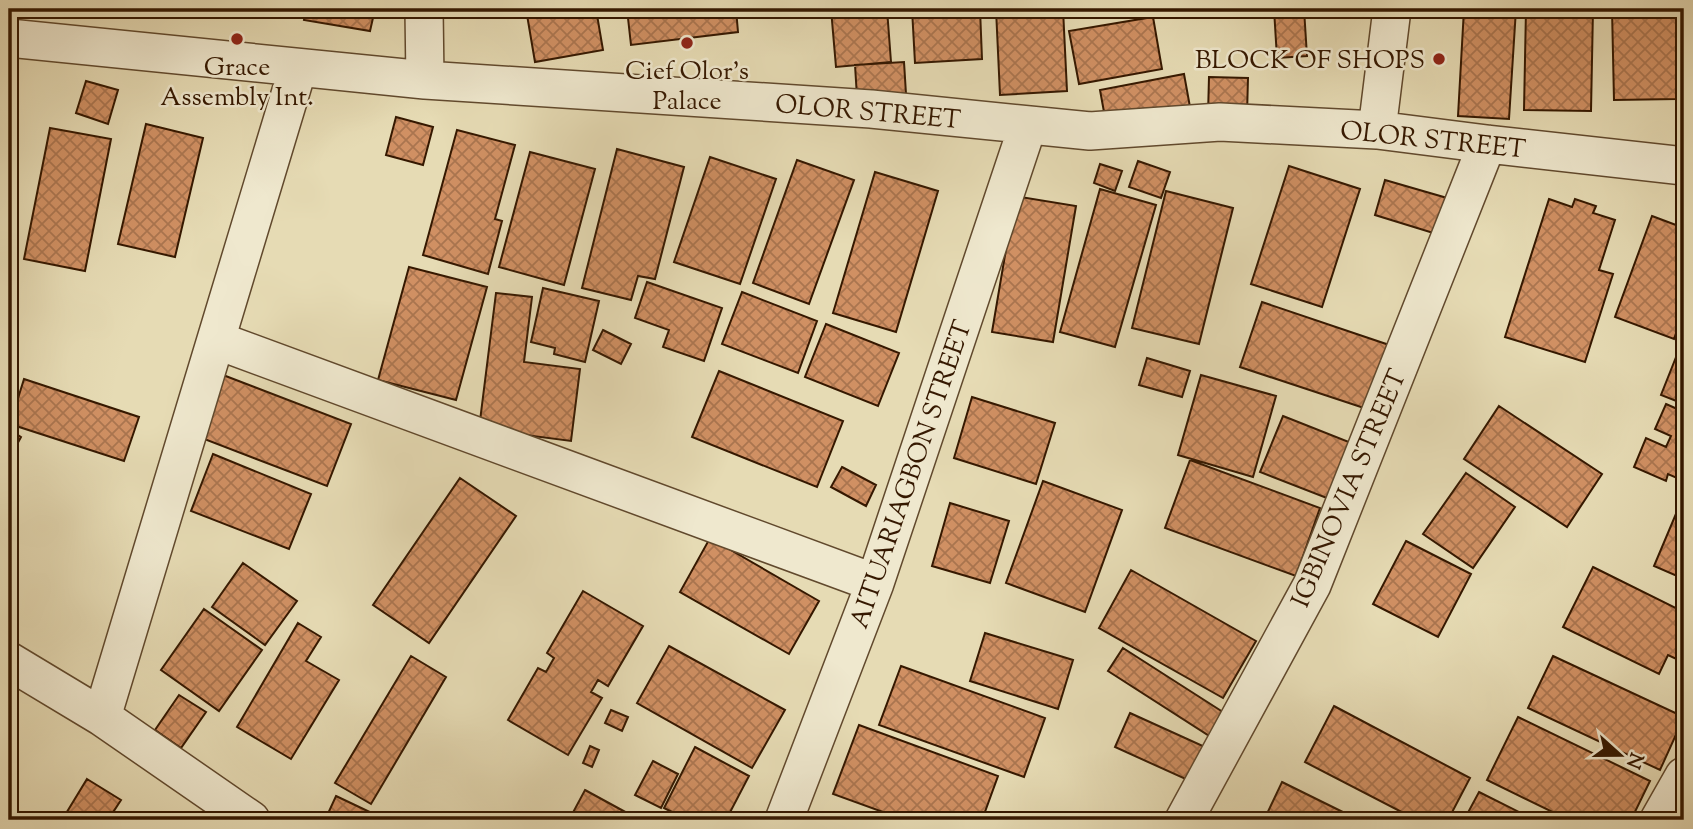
<svg xmlns="http://www.w3.org/2000/svg" width="1693" height="829" font-family="'Sorts Mill Goudy',serif">
<defs>
<pattern id="building-cross-hatch" width="8" height="8" patternUnits="userSpaceOnUse" patternTransform="scale(1.75)"><rect width="8" height="8" fill="#d09063"/><path d="M0 0l8 8M0 8l8-8" fill="none" stroke="#aa754f"/></pattern>
</defs>
<rect width="100%" height="100%" fill="#e6dbb4"/>
<filter id="stains"><feTurbulence type="fractalNoise" baseFrequency=".00286" numOctaves="4"/><feColorMatrix values="0 0 0 0 .2 0 0 0 0 .09 0 0 0 0 .02 0 0 0 .5 -.17"/></filter>
<radialGradient id="worn" r=".72"><stop offset=".6" stop-color="#630" stop-opacity="0"/><stop offset="1" stop-color="#630" stop-opacity=".3"/></radialGradient>
<path fill="url(#building-cross-hatch)" stroke="#351800" stroke-width="2" d="M306,9H375L370,31L304,20Z
M526,9H596L603,50L535,62Z
M627,9H736L738,32L631,45Z
M831,9H887L891,62L836,67Z
M912,9H980L982,59L915,63Z
M996,9H1063L1067,91L1000,95Z
M1274,9H1304L1307,56L1277,58Z
M1464,9H1516L1509,119L1458,116Z
M1526,9H1593L1591,111L1524,110Z
M1612,9H1676L1677,99L1614,100Z
M1153,17L1162,69L1079,84L1069,31Z
M904,62L906,94L857,97L855,65Z
M1184,74L1190,107L1106,123L1100,90Z
M1209,77L1248,78L1247,115H1208Z
M86,81L118,90L108,124L76,113Z
M396,117L433,127L423,165L386,155Z
M146,124L203,138L175,257L118,244Z
M50,128L111,139L85,271L24,259Z
M457,130L515,145L495,219L502,221L488,274L423,255Z
M617,149L684,167L655,279L638,276L631,300L582,288Z
M530,152L595,169L564,285L499,267Z
M710,157L776,179L740,284L674,262Z
M797,160L854,180L809,304L753,283Z
M1138,161L1170,172L1161,198L1129,187Z
M1100,164L1122,171L1115,191L1094,183Z
M1289,166L1360,189L1322,307L1251,284Z
M875,172L938,191L896,332L833,313Z
M1385,180L1454,200L1443,236L1375,215Z
M1100,189L1156,205L1115,347L1060,332Z
M1166,191L1233,208L1199,344L1132,328Z
M1015,196L1076,206L1053,342L992,332Z
M1549,199L1572,207L1575,199L1596,206L1593,213L1615,220L1599,270L1613,274L1585,362L1505,337Z
M9,207H16L14,242H9Z
M1652,216L1684,228V310L1674,339L1615,317Z
M409,267L487,287L456,400L378,380Z
M647,282L722,308L704,361L663,347L669,330L635,318Z
M543,288L599,301L585,362L554,354L555,348L531,342Z
M742,292L817,321L798,373L722,344Z
M496,293L532,297L524,362L580,369L571,441L479,429Z
M1262,302L1398,348L1376,412L1240,367Z
M826,324L899,353L878,406L805,377Z
M603,330L631,344L621,364L593,350Z
M1684,337V404L1661,395Z
M1147,358L1190,371L1182,397L1139,385Z
M719,371L843,421L817,487L692,437Z
M223,375L351,424L327,486L199,437Z
M1201,375L1276,396L1253,477L1178,455Z
M24,379L139,417L124,461L10,424Z
M972,397L1055,423L1036,484L954,458Z
M1666,404L1684,412V481L1668,474L1666,481L1634,467L1646,438L1666,447L1671,436L1655,429Z
M1499,406L1602,474L1567,527L1464,459Z
M1283,416L1359,446L1337,502L1260,472Z
M9,429L21,437L9,459Z
M213,454L311,494L289,549L191,511Z
M1190,460L1320,508L1296,576L1165,528Z
M842,467L876,485L866,506L831,487Z
M1466,473L1515,507L1473,568L1423,534Z
M460,478L516,516L429,643L373,605Z
M1043,481L1122,510L1085,612L1006,583Z
M950,503L1009,521L990,583L932,566Z
M1678,509L1684,512V579L1654,566Z
M710,538L819,601L789,654L680,592Z
M1406,541L1471,574L1438,637L1373,604Z
M243,563L297,601L265,645L212,607Z
M1593,567L1684,612V622L1680,631L1684,633V658L1683,662L1668,655L1659,674L1563,627Z
M1131,570L1256,641L1223,698L1099,628Z
M583,591L643,626L608,686L598,680L591,692L602,698L568,755L508,720L538,668L546,672L554,658L547,653Z
M204,609L262,650L219,711L161,670Z
M298,623L321,637L306,661L339,680L291,759L237,727Z
M985,633L1073,660L1058,709L970,681Z
M669,646L785,710L752,768L637,703Z
M1123,648L1226,714L1211,737L1108,671Z
M411,656L446,677L371,804L335,783Z
M1553,656L1684,717L1660,770L1528,708Z
M901,666L1045,718L1024,777L879,725Z
M179,695L206,712L181,748L155,730Z
M1334,706L1470,778L1448,820H1417L1305,762Z
M611,710L628,717L622,731L605,723Z
M1130,713L1205,747L1190,781L1115,747Z
M1518,717L1650,781L1631,820H1569L1487,780Z
M859,725L998,776L982,820H905L833,794Z
M590,746L599,750L592,767L583,763Z
M695,747L749,776L726,820H688L664,808Z
M653,761L678,774L661,808L635,795Z
M87,779L121,800L108,820H62Z
M1282,782L1359,820H1264Z
M585,790L640,820H569Z
M1479,792L1535,820H1464Z
M336,796L374,814L371,820H325Z"/>
<g fill="none" stroke-linecap="round" stroke-linejoin="round">
<defs>
<path id="street" d="M424,9L425,80
M9,38L425,80L871,109L1090,131L1220,122L1377,130L1487,144L1684,166
M1377,130L1392,9
M216,340L875,583
M9,661L102,717L251,820
M102,717L298,68
M784,820L875,583L1028,125
M1184,820L1312,585L1487,144
M1659,820L1684,776"/>
</defs>
<use href="#street" stroke="#61492d" stroke-width="40"/>
<use href="#street" stroke="#efe8ce" stroke-width="37"/>
</g>
<g fill="#8f2418" stroke="#efe8ce" stroke-width="2.5">
<circle cx="237" cy="39" r="7"/>
<circle cx="687" cy="43" r="7"/>
<circle cx="1439" cy="59" r="7"/>
</g>
<g text-anchor="middle" stroke-width="5" stroke-linejoin="round" paint-order="stroke">
<g font-size="26" fill="#351800" stroke="#efe8ce">
<text x="1425" y="68" text-anchor="end">BLOCK OF SHOPS</text>
<text x="237" y="75">Grace<tspan x="237" dy="30">Assembly Int.</tspan></text>
<text x="687" y="79">Cief Olor's<tspan x="687" dy="30">Palace</tspan></text>
</g>
<g font-size="26" fill="#351800" stroke="#efe8ce">
<text transform="translate(868 111) rotate(5)" y="9">OLOR STREET</text>
<text transform="translate(1433 139) rotate(6)" y="9">OLOR STREET</text>
<text transform="translate(910 474) rotate(-71)" y="9">AITUARIAGBON STREET</text>
<text transform="translate(1348 488) rotate(-67)" y="9">IGBINOVIA STREET</text>
</g>
</g>
<rect width="1693" height="829" fill="none" stroke="#e6dbb4" stroke-width="35"/>
<rect x="10" y="10" width="1672" height="808" fill="none" stroke="#351800" stroke-width="3.5"/>
<rect x="18" y="18" width="1658" height="794" fill="none" stroke="#351800" stroke-width="2"/>
<g transform="translate(1620 755) rotate(111)" stroke="#efe8ce" stroke-width="5" paint-order="stroke">
<path d="M0-5L12 26L0 18L-12 26Z" fill="#351800"/>
<text y="-10" font-size="19" font-weight="bold" text-anchor="middle" fill="#351800">N</text>
</g>
<rect width="100%" height="100%" filter="url(#stains)"/>
<rect width="100%" height="100%" fill="url(#worn)"/>
</svg>
